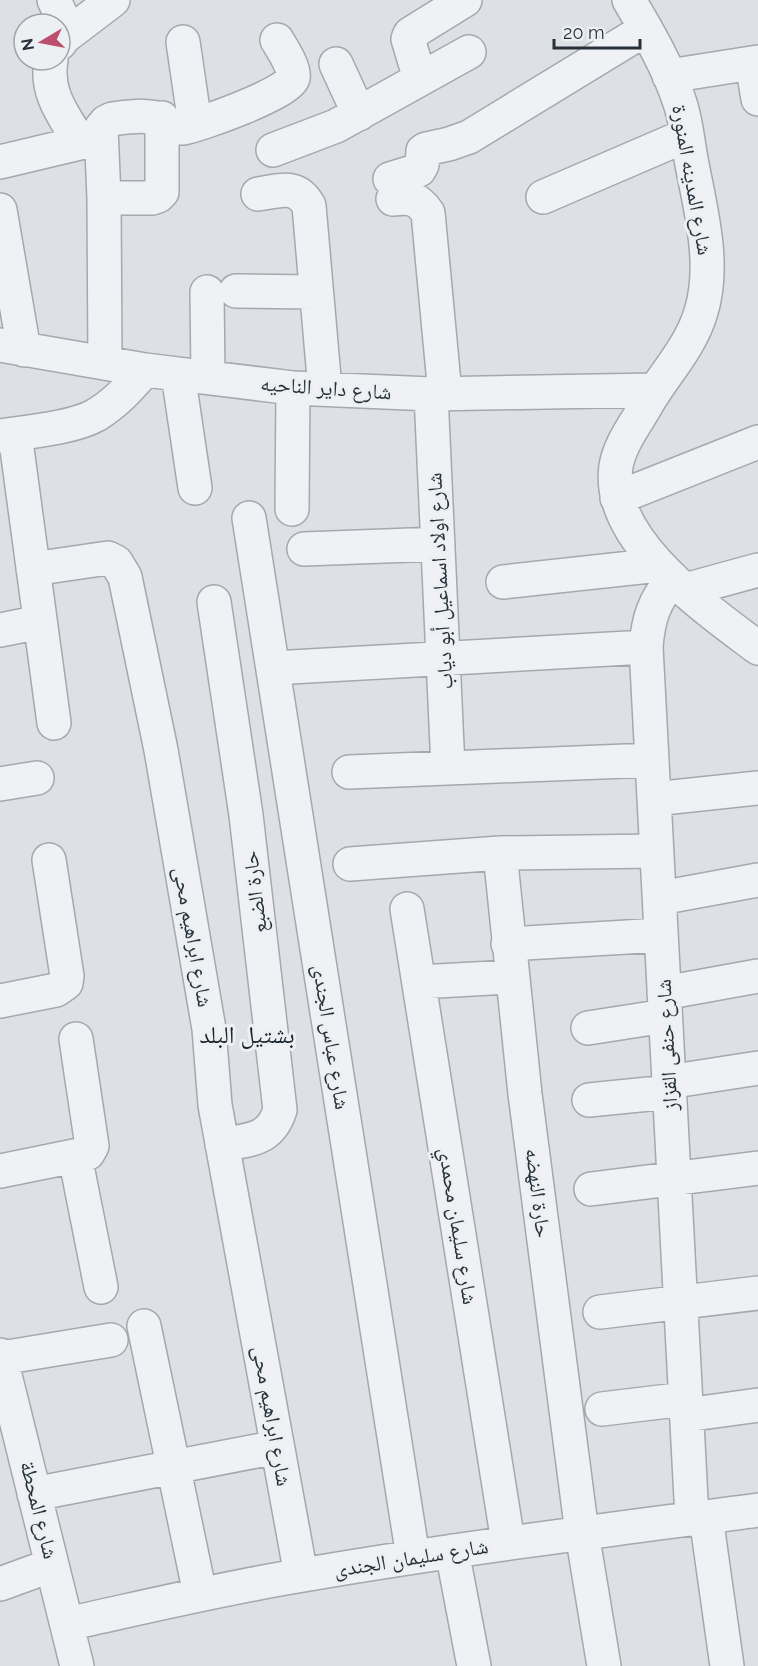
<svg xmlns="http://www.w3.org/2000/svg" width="758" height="1666" font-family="Raleway,'Noto Naskh Arabic',sans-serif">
<rect width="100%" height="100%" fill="#dde1e5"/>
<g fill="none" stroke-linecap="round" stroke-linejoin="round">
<defs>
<path id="minor" d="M54,0L69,33
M629,0C649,34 669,68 681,106C686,123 688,142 691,159C700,208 716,263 701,312C691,346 666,372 648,402C637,422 620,443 616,466C605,540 707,609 758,648
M183,42L195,124
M60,43L63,38L113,0
M51,60C45,94 64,115 80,143
M752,63L758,99
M336,64L359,114
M669,76L758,62
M420,79L408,39L410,34L465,0
M273,150L336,126L469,52
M0,162L101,138
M390,179L419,170L422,165L423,151L426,149L449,144L469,137L646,29
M258,194C280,191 297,183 309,206L325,389
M543,197L687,135
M104,198H152L158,196L162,192V118
M393,199C410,197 418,198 428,213L445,394
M0,210L24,350
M236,291L316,292
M207,292L208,377
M0,345L145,370L293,388L431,394L655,390
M105,363L104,198L101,128L106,122L112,119C127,117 160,112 169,125C174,127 178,128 183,128C200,125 289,93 293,78C296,70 282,48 277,40
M178,374L195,488
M431,394L448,768
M15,434L54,723
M0,436C27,432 73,428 96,415C116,403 130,387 145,370
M617,498L758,442
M292,509L293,388
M249,518L413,1557
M304,549L438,544
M33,569L108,558L116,562L125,577L161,750L209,1029L215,1105L301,1575
M673,579C654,600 648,620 646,647L692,1518
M503,582L659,565
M685,590L758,570
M214,602L246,815L280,1110C270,1141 250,1139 222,1145
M0,630L40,622
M273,668L646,647
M349,772L651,760
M0,784L37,778
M654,799L758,788
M500,853L525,1094L582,1533L604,1666
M350,864L500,853L656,851
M660,898L758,880
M407,909L508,1542
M508,944L661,935
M419,982L511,977
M664,993L758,976
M0,1001L56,990L66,983L67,976L49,860
M588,1028L665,1016
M668,1082L758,1068
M589,1100L669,1092
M75,1156L101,1287
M0,1171L84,1154L88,1153L92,1146L76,1039
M591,1189L758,1168
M600,1312L758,1293
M144,1326L200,1594
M0,1355L77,1666
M1,1358L111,1340
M602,1409L685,1399
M686,1415L758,1405
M34,1494L277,1447
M706,1517L727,1666
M452,1551L474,1666
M0,1584L52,1565
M67,1624C145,1607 223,1588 303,1575C454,1549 606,1530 758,1510"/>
</defs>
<use href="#minor" stroke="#a3a9ae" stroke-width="36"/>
<use href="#minor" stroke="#eff1f4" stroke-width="33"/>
</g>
<g text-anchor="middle" stroke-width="6" stroke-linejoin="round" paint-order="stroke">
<g font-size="21" fill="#28313a" stroke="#ecf0f3">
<text transform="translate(692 180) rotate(80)" y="7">شارع المدينه المنورة</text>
<text transform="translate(326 388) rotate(4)" y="7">شارع داير الناحيه</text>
<text transform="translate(440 581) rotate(-93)" y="7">شارع اولاد اسماعيل أبو دياب</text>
<text transform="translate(255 892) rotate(-97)" y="7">حارة الضبع</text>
<text transform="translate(193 937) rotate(80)" y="7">شارع ابراهيم محى</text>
<text transform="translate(331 1037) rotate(81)" y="7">شارع عباس الجندى</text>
<text transform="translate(667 1045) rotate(-93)" y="7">شارع حنفى القزاز</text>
<text transform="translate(538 1193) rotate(83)" y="7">حارة النهضه</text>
<text transform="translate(458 1226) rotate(81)" y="7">شارع سليمان محمدي</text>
<text transform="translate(272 1416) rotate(80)" y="7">شارع ابراهيم محى</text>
<text transform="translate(39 1510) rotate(76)" y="7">شارع المحطة</text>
<text transform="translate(411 1558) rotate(-9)" y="7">شارع سليمان الجندى</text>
</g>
<g font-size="24" fill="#1a222a" stroke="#ecf0f3">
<text x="247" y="1043">بشتيل البلد</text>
</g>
</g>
<g transform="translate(42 42) rotate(260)"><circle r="28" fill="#ecf0f3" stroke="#9ea4a9" stroke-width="1.5"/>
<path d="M0-4.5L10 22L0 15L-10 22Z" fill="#bd4e6d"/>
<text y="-9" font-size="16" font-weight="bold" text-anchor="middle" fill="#28313a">N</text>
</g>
<path d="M554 39v9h86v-9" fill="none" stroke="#28313a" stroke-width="3"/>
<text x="563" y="39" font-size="18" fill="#28313a" stroke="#ecf0f3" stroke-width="4.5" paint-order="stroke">20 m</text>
</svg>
